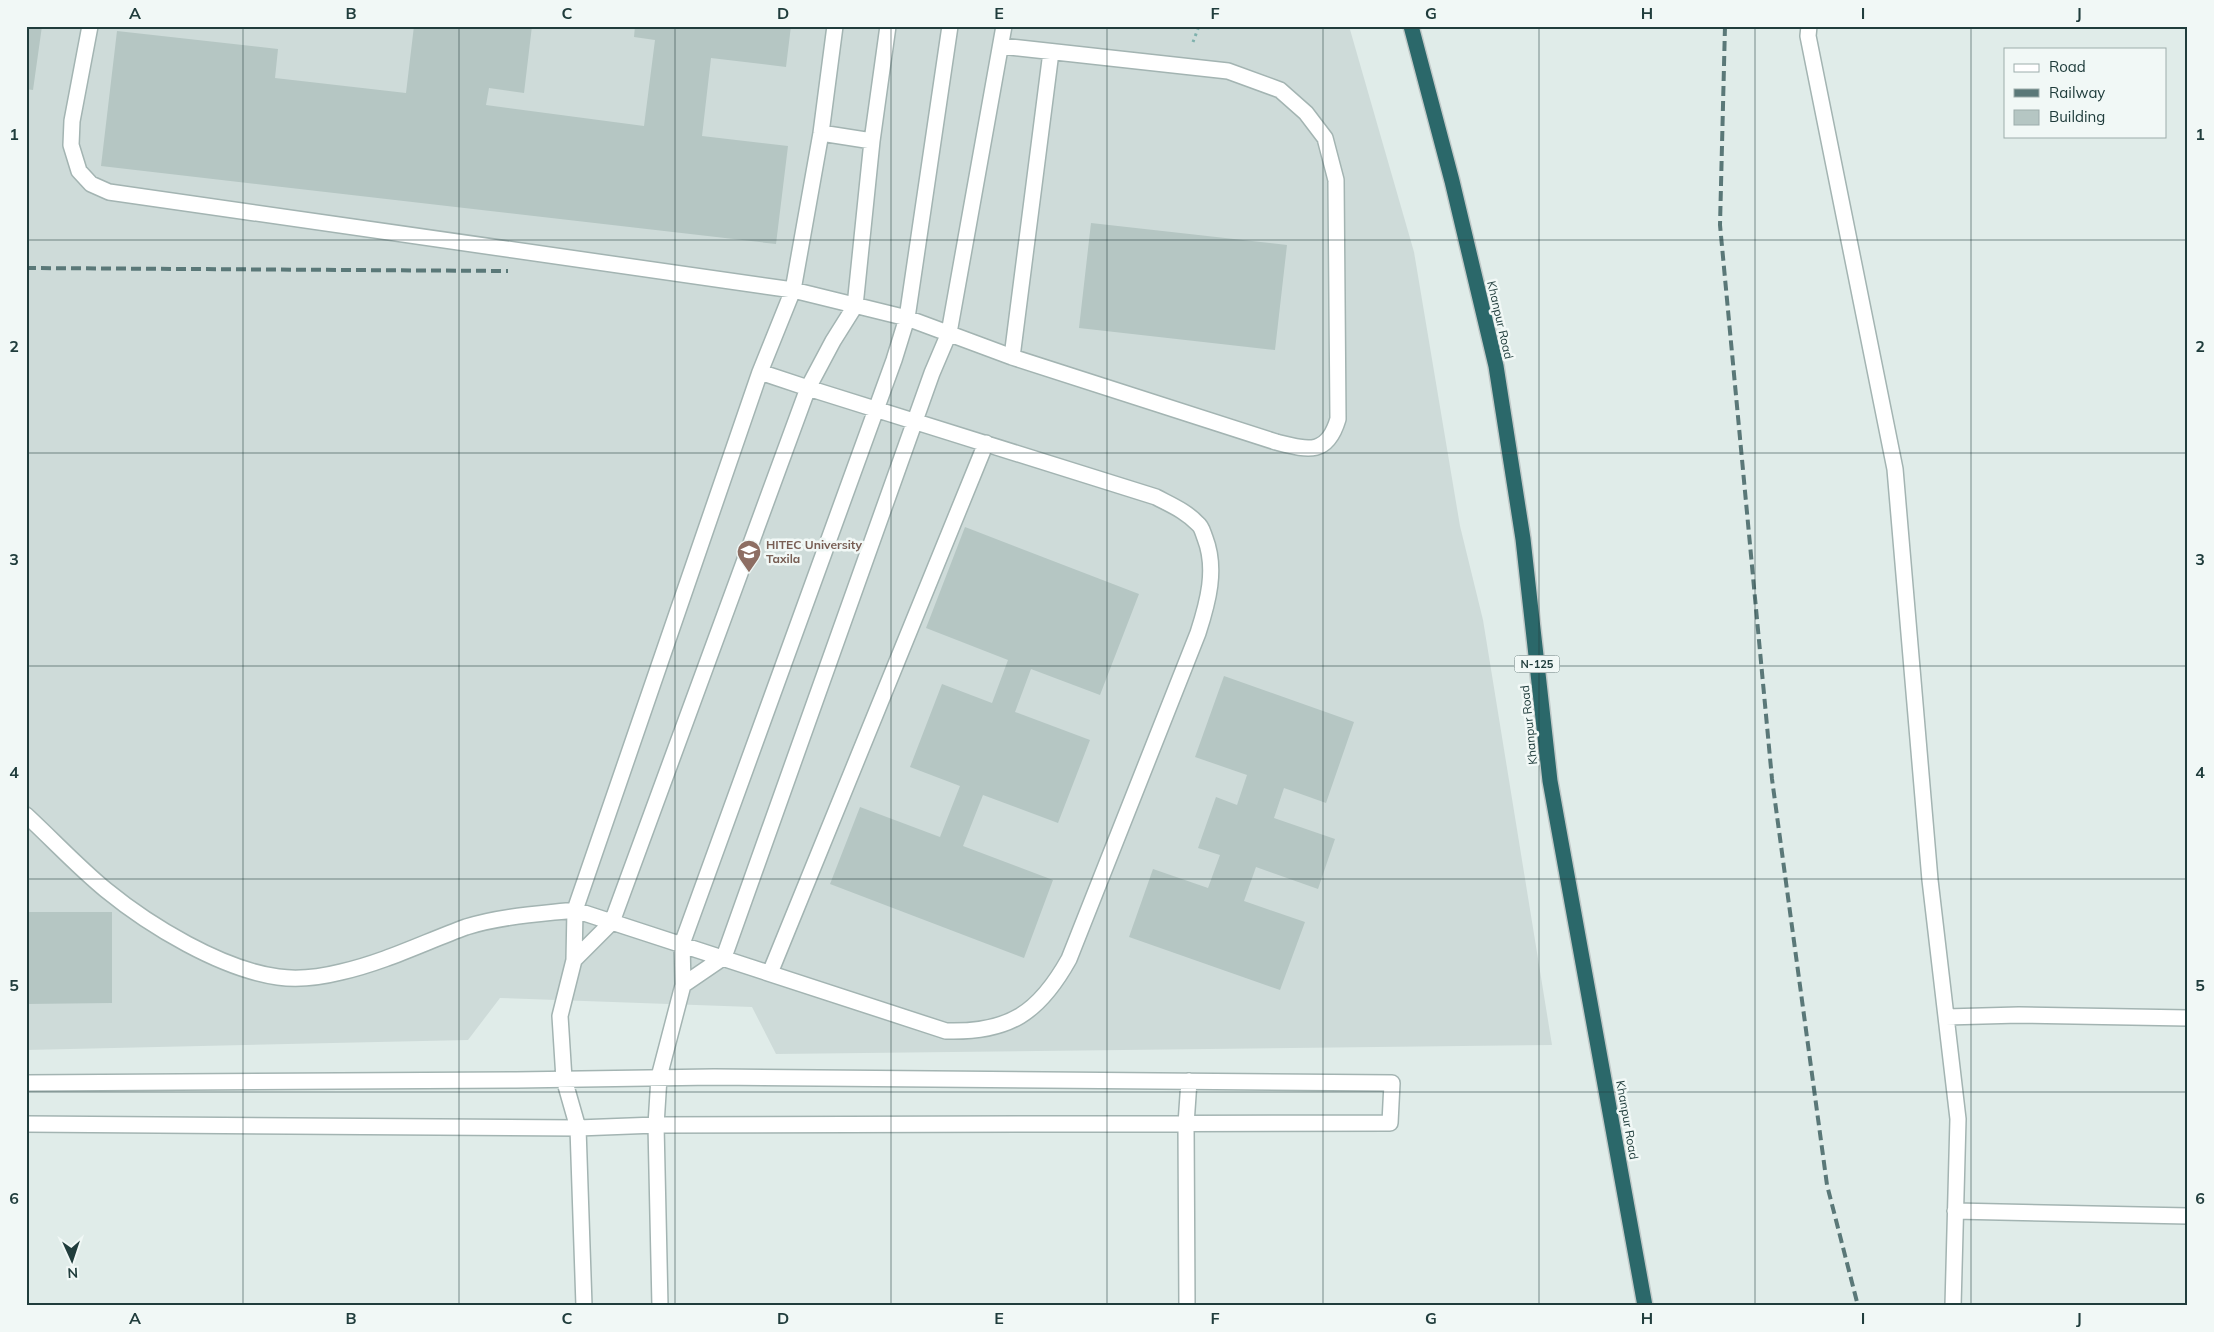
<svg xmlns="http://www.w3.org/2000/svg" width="2214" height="1332" font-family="Mulish,sans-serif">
<rect width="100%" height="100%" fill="#e0ece9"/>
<path fill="#cedbd9" d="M26,26H1349L1414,252L1460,526L1483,620L1552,1045L776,1054L752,1007L500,998L468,1040L26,1050Z"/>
<path fill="#b5c6c3" d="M26,26H42L33,90L26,89Z
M414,26H532L524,93L489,88L486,105L644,126L655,40L634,37L635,26H791L786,67L711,58L702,136L788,146L776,244L101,166L117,31L278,49L275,78L406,93Z
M1091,223L1287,245L1275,350L1079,328Z
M965,527L1139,594L1100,695L1031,669L1015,712L1090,740L1058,823L983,795L963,846L1053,880L1024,958L830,884L860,807L940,837L960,786L910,767L942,684L992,703L1008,660L926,628Z
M1224,676L1354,722L1326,803L1284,788L1274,818L1335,839L1318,889L1256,867L1244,901L1305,922L1280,990L1129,937L1153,869L1208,888L1220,855L1198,848L1216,797L1237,805L1247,775L1195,757Z
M26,912H112V1003L26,1004Z"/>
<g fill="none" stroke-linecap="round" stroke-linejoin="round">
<defs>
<path id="minor" d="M90,26L72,121L71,145L79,171L91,184L109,192L793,290L907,318L1012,357L1276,442C1308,450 1327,456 1338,419L1336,180L1325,138L1306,113L1280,90L1228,71L1001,46
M1809,26L1808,36L1895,469L1930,880L1958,1119L1953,1306
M821,133L872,141
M1012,357L1051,52
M26,815C53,840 78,867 106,890C150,926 221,969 278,977C299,980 321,977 341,972C385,962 425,942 466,927C501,916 539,914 575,910L946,1031C1009,1033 1039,1013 1069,959L1198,633C1208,602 1217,569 1205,538C1203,533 1202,527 1198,524C1186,511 1171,505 1156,497L808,388L760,372
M574,960L575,910L760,372L793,290L821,133L835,26
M770,973L986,443
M683,985L724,957L932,373L949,333L1004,26
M1946,1017L2019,1015L2188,1018
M26,1083L516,1080L714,1077L1392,1083L1390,1123L656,1125L578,1128L26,1124
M1955,1211L2188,1216
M584,1306L578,1128L564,1079L560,1016L574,960L612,922L808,388L833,341L855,306L872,141L888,26
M660,1306L656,1125L659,1077L683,985L682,944L894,360L907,318L950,26
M1187,1306L1186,1124L1189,1081"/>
<path id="highway" d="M1411,26L1452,181L1496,366L1523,539L1550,781L1645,1306"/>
</defs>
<use href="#minor" stroke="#a3b4b2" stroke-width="18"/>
<use href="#highway" stroke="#c1c9c8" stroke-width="18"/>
<path stroke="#7fb1ad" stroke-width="3" stroke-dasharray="2.5 4" stroke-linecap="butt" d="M1193,42L1199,26"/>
<use href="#minor" stroke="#fff" stroke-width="15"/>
<use href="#highway" stroke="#2b686a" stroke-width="15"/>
<path stroke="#5a7878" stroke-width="4" stroke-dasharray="10 5" stroke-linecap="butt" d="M1725,26L1720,225L1772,779L1827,1185L1858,1306
M26,268L508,271"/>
</g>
<path fill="none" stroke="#203d3c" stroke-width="1" stroke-opacity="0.55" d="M243,26V1306M459,26V1306M675,26V1306M891,26V1306M1107,26V1306M1323,26V1306M1539,26V1306M1755,26V1306M1971,26V1306M26,240H2188M26,453H2188M26,666H2188M26,879H2188M26,1092H2188"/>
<defs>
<symbol id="university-pin" viewBox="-11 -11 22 30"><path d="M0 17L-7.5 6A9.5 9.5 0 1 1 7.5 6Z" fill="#8d6e63" stroke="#f1f8f6"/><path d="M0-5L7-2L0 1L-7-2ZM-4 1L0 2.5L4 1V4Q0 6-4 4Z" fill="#fff"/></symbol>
</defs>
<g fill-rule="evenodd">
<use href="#university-pin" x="735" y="538" width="28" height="38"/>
</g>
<g text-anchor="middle" stroke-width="5" stroke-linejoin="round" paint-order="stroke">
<rect fill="#f1f8f6" stroke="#5f7574" stroke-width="1" x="1514.5" y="655.5" width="45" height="17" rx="4"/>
<g font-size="11" font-weight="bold" fill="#203d3c">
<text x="1537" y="668">N-125</text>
</g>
<g font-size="12" fill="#203d3c" stroke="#f1f8f6">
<text transform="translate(1500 320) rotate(77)" y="4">Khanpur Road</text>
<text transform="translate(1529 725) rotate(-96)" y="4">Khanpur Road</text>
<text transform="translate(1627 1120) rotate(80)" y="4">Khanpur Road</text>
</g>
<g font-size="12" font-weight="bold" fill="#785e54" stroke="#f1f8f6" text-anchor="start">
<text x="766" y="549">HITEC University<tspan x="766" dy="14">Taxila</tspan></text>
</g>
</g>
<rect width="2214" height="1332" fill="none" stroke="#f1f8f6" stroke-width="55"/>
<rect x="2004" y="48" width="162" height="90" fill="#f1f8f6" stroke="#9dadac"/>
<rect x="2014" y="64" width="25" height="8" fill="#ffffff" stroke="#9dadac"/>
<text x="2049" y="72" font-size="15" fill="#203d3c">Road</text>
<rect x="2014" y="89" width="25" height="8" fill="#5a7878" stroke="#9dadac"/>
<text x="2049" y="98" font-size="15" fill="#203d3c">Railway</text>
<rect x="2014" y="110" width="25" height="15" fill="#b5c6c3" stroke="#9dadac"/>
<text x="2049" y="122" font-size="15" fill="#203d3c">Building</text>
<g transform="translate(72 1260) rotate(177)" stroke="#f1f8f6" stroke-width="4" paint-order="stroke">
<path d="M0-4L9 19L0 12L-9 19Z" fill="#203d3c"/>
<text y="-8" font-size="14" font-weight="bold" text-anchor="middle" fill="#203d3c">N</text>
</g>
<rect x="28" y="28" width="2158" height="1276" fill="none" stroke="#203d3c" stroke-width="2"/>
<g font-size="16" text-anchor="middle" font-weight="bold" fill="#203d3c">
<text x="135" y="19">A</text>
<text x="351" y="19">B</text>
<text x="567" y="19">C</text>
<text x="783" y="19">D</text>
<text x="999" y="19">E</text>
<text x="1215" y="19">F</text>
<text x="1431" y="19">G</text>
<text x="1647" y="19">H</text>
<text x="1863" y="19">I</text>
<text x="2079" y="19">J</text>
<text x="14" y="140">1</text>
<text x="2200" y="140">1</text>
<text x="14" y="352">2</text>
<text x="2200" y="352">2</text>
<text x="14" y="565">3</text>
<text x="2200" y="565">3</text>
<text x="14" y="778">4</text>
<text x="2200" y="778">4</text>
<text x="14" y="991">5</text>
<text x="2200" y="991">5</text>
<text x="14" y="1204">6</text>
<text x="2200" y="1204">6</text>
<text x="135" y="1324">A</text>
<text x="351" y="1324">B</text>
<text x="567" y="1324">C</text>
<text x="783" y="1324">D</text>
<text x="999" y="1324">E</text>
<text x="1215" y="1324">F</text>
<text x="1431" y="1324">G</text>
<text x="1647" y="1324">H</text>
<text x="1863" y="1324">I</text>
<text x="2079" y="1324">J</text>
</g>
</svg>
